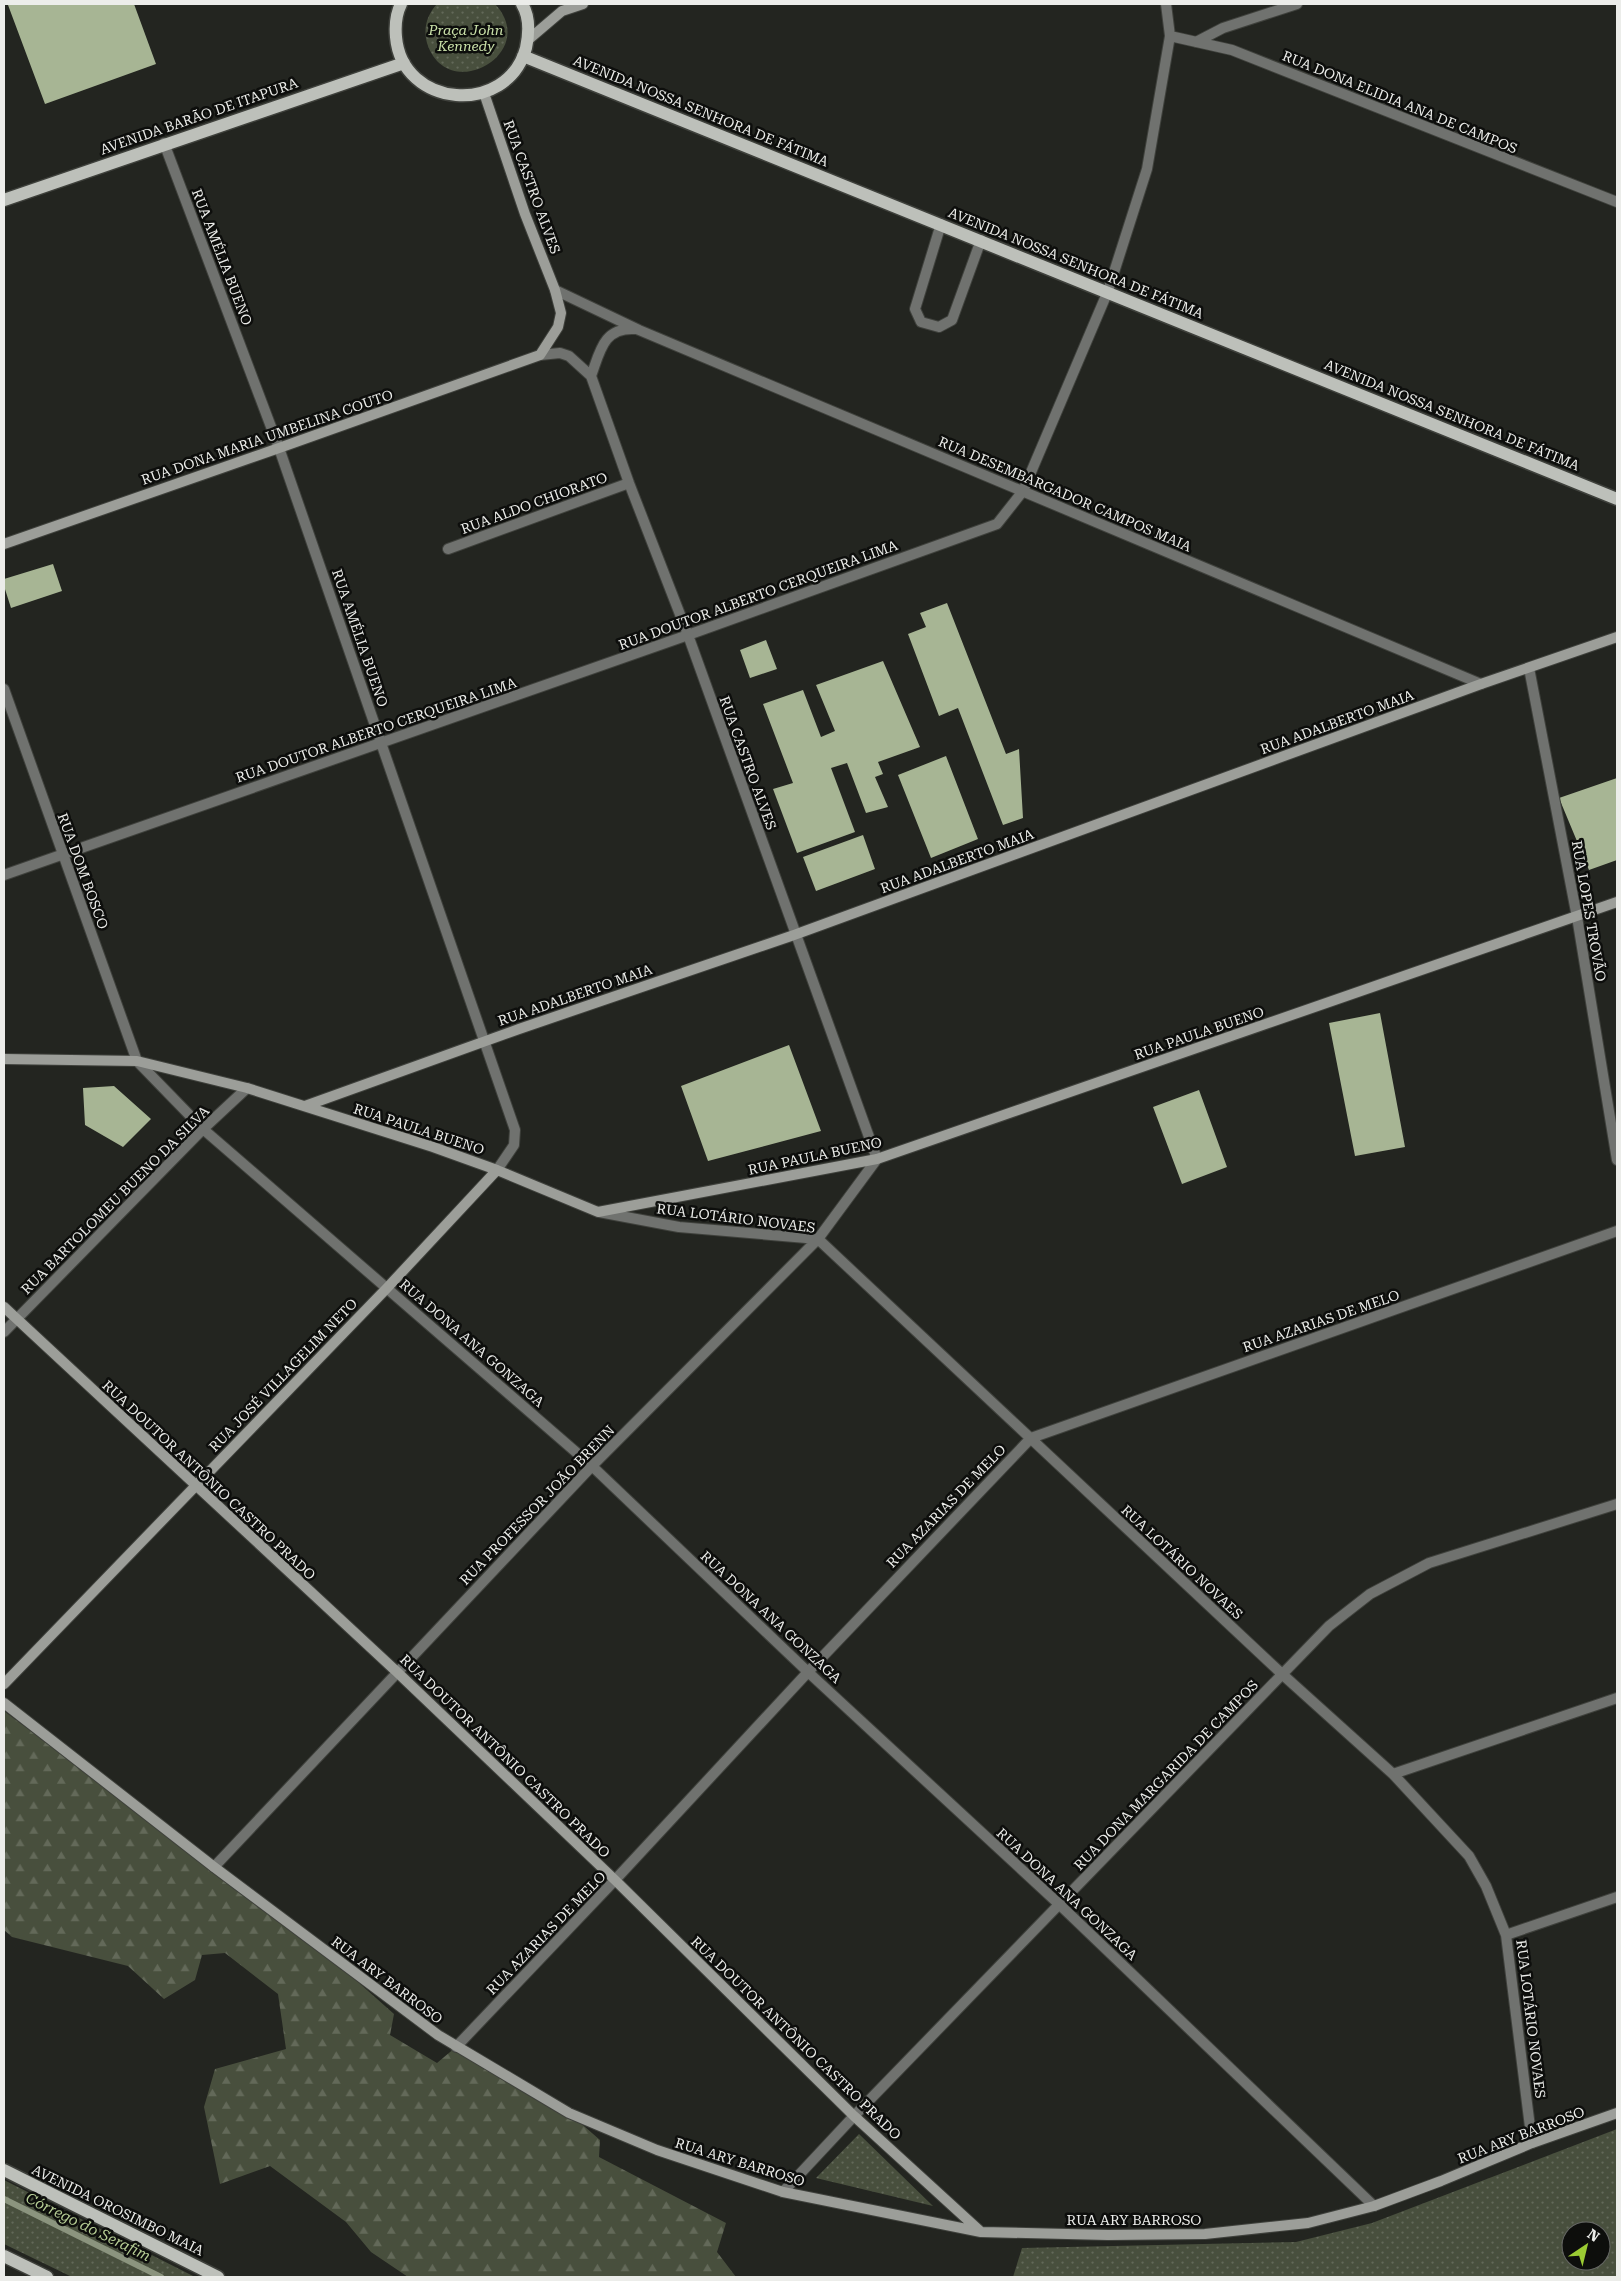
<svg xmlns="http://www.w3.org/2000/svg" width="1621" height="2281" font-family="'Roboto Serif',serif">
<defs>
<pattern id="green-dots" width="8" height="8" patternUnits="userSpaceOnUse" patternTransform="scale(1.25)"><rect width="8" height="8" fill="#484f3d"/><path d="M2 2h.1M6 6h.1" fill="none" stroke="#636959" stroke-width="1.8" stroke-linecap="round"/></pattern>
<pattern id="forest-firs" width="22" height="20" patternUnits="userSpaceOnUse" patternTransform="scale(1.25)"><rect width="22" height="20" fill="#484f3d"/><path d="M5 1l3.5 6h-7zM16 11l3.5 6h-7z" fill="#636959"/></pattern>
</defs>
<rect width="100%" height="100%" fill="#232520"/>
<path fill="url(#green-dots)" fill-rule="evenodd" d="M437,4H495C541,53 447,106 427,43C423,28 427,15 437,4Z
M1617,2129V2277H1013L1022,2248L1296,2242L1372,2223ZM1571,2231H1601V2261H1571Z
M859,2134L933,2206L816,2178Z
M4,2180L195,2277H72L4,2244Z"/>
<path fill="url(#forest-firs)" d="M4,1711L313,1942L394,2014L390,2035L437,2063L456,2047L569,2113L600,2140L599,2157L726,2223L717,2252L736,2277H408L371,2252L346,2222L270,2166L220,2184L204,2107L215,2069L286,2049L278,1994L225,1953L202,1955L195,1980L164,1999L128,1966L12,1937L4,1930Z"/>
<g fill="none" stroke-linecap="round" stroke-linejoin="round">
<path stroke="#8b947e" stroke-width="6" d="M4,2199L161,2277"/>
</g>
<path fill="#a7b594" d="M11,4H134L156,64L45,104L8,5Z
M53,564L62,591L11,608L4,586V579Z
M947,603L1006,754L1019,749L1023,818L1003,825L958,708L939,716L908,634L926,627L920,613Z
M766,640L777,669L750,678L740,650Z
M883,661L920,747L878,762L883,774L875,777L888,807L866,813L847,763L831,768L855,832L797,853L773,789L793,783L763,704L803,690L821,737L835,731L816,685Z
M946,756L978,839L931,858L898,775Z
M1617,778V860L1589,870L1559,798Z
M863,835L875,869L816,891L803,857Z
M1380,1013L1405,1147L1355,1156L1329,1023Z
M789,1045L821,1131L708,1161L681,1086Z
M114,1086L151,1119L123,1147L85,1125L83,1088Z
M1199,1090L1227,1167L1182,1184L1153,1107Z"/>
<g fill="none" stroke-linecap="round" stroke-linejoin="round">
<defs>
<path id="lane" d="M941,224L915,309L921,322L939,327L952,320L981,240"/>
<path id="street" d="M1170,36L1232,50L1617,202
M1196,42L1223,28L1297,4
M164,143L279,448L515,1130L514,1145L497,1170
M555,290L639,330L1481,684
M591,376C600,352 603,327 635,329
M448,549L629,483
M1529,668L1577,917L1617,1160
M4,689L137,1061L203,1129L592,1466L808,1672L1060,1905L1374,2206
M4,875L688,635L997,524L1023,491L1108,291L1147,169L1170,36L1166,4
M599,1212L679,1227L818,1239L1282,1674L1393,1774L1469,1856L1486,1886L1506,1935L1532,2143
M4,1332L203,1129L247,1088
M1393,1774L1617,1698
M214,1867L592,1466L818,1239L877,1159L688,635L629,483L591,376L569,356L560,353L540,355
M1506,1935L1617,1897
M456,2047L615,1880L808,1672L1031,1438L1617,1231
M783,2192L854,2116L1329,1626L1370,1594L1429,1563L1617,1504"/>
<path id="secondary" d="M528,40L562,11L583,4
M4,544L279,448L540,355L558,327L561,313L555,290L525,214L484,93
M4,1059L137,1061L247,1088L433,1147L497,1170L598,1212L877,1159L1617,902
M305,1106L519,1029L794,935L1481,684L1617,637
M4,1307L397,1672L615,1880L854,2116L981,2232
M4,1684L387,1288L497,1170
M4,1703L214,1867L438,2035L569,2113L657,2150L783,2192L981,2232L1108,2235L1205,2234L1308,2223L1374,2206L1441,2181L1532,2143L1617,2113"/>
<path id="primary" d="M401,4C396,14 395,26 396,37C402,108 507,117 526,48C529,34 530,17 522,4
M523,56L1617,499
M4,200L404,63
M4,2170L218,2277
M4,2256L47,2277"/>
</defs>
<use href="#lane" stroke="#3f413c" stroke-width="12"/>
<use href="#street" stroke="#3f413c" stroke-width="12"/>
<use href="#secondary" stroke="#3f413c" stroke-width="12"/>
<use href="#primary" stroke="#3f413c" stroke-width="15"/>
<use href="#lane" stroke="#70726f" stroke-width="10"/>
<use href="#street" stroke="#70726f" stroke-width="10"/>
<use href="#secondary" stroke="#9c9e99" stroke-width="10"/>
<use href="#primary" stroke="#bdc0ba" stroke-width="12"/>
</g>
<g text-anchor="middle" stroke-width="5" stroke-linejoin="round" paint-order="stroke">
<g font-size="14" font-style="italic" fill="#cbe2aa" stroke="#0d0e0c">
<text x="466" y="35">Praça John<tspan x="466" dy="16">Kennedy</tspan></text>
</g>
<g font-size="14" fill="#ecedea" stroke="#0d0e0c">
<text transform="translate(1400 102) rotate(22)" y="5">RUA DONA ELIDIA ANA DE CAMPOS</text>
<text transform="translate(701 111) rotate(22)" y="5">AVENIDA NOSSA SENHORA DE FÁTIMA</text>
<text transform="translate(199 116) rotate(-19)" y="5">AVENIDA BARÃO DE ITAPURA</text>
<text transform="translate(532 187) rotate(70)" y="5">RUA CASTRO ALVES</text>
<text transform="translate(222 257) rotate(69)" y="5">RUA AMÉLIA BUENO</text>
<text transform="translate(1076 263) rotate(22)" y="5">AVENIDA NOSSA SENHORA DE FÁTIMA</text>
<text transform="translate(1452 415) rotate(22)" y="5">AVENIDA NOSSA SENHORA DE FÁTIMA</text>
<text transform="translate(267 437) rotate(-19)" y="5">RUA DONA MARIA UMBELINA COUTO</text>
<text transform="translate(1065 494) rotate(23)" y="5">RUA DESEMBARGADOR CAMPOS MAIA</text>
<text transform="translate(534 503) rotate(-20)" y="5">RUA ALDO CHIORATO</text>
<text transform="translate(758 595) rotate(-20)" y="5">RUA DOUTOR ALBERTO CERQUEIRA LIMA</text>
<text transform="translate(360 638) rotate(71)" y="5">RUA AMÉLIA BUENO</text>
<text transform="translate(1337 722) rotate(-20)" y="5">RUA ADALBERTO MAIA</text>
<text transform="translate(376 730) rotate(-19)" y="5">RUA DOUTOR ALBERTO CERQUEIRA LIMA</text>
<text transform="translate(748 763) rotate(70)" y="5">RUA CASTRO ALVES</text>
<text transform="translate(957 861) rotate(-20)" y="5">RUA ADALBERTO MAIA</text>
<text transform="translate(83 871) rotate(70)" y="5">RUA DOM BOSCO</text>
<text transform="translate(1589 911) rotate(80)" y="5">RUA LOPES TROVÃO</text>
<text transform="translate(575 995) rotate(-19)" y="5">RUA ADALBERTO MAIA</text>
<text transform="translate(1199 1033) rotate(-19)" y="5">RUA PAULA BUENO</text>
<text transform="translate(419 1129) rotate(18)" y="5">RUA PAULA BUENO</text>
<text transform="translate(815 1156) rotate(-12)" y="5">RUA PAULA BUENO</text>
<text transform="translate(115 1200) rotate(-45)" y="5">RUA BARTOLOMEU BUENO DA SILVA</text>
<text transform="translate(736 1218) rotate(7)" y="5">RUA LOTÁRIO NOVAES</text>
<text transform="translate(1321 1321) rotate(-19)" y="5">RUA AZARIAS DE MELO</text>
<text transform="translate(472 1343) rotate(41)" y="5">RUA DONA ANA GONZAGA</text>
<text transform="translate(283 1375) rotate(-46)" y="5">RUA JOSÉ VILLAGELIM NETO</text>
<text transform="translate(209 1480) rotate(43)" y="5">RUA DOUTOR ANTÔNIO CASTRO PRADO</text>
<text transform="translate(537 1505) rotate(-46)" y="5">RUA PROFESSOR JOÃO BRENN</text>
<text transform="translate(946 1506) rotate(-46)" y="5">RUA AZARIAS DE MELO</text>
<text transform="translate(1182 1562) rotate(43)" y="5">RUA LOTÁRIO NOVAES</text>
<text transform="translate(771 1617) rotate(43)" y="5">RUA DONA ANA GONZAGA</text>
<text transform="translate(505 1756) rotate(44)" y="5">RUA DOUTOR ANTÔNIO CASTRO PRADO</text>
<text transform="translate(1166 1775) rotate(-46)" y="5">RUA DONA MARGARIDA DE CAMPOS</text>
<text transform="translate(1067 1894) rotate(43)" y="5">RUA DONA ANA GONZAGA</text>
<text transform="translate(546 1933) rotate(-46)" y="5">RUA AZARIAS DE MELO</text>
<text transform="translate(387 1980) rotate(37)" y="5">RUA ARY BARROSO</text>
<text transform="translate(1531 2019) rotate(83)" y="5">RUA LOTÁRIO NOVAES</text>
<text transform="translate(796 2038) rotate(44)" y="5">RUA DOUTOR ANTÔNIO CASTRO PRADO</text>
<text transform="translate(1521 2135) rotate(-21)" y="5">RUA ARY BARROSO</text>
<text transform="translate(740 2162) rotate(17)" y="5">RUA ARY BARROSO</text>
<text transform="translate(118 2210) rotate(26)" y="5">AVENIDA OROSIMBO MAIA</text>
<text x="1134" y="2225">RUA ARY BARROSO</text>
</g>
<g font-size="15" font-style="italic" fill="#b5cc94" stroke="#0d0e0c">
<text transform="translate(88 2227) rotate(26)" y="5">Córrego do Serafim</text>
</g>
</g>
<rect width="1621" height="2281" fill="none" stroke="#ecedea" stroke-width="10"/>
<g transform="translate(1586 2246) rotate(35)"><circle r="24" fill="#0d0e0c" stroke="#666765"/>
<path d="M0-4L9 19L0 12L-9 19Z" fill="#9bcb33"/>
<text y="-8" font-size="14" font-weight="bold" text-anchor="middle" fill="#ecedea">N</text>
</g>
</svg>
